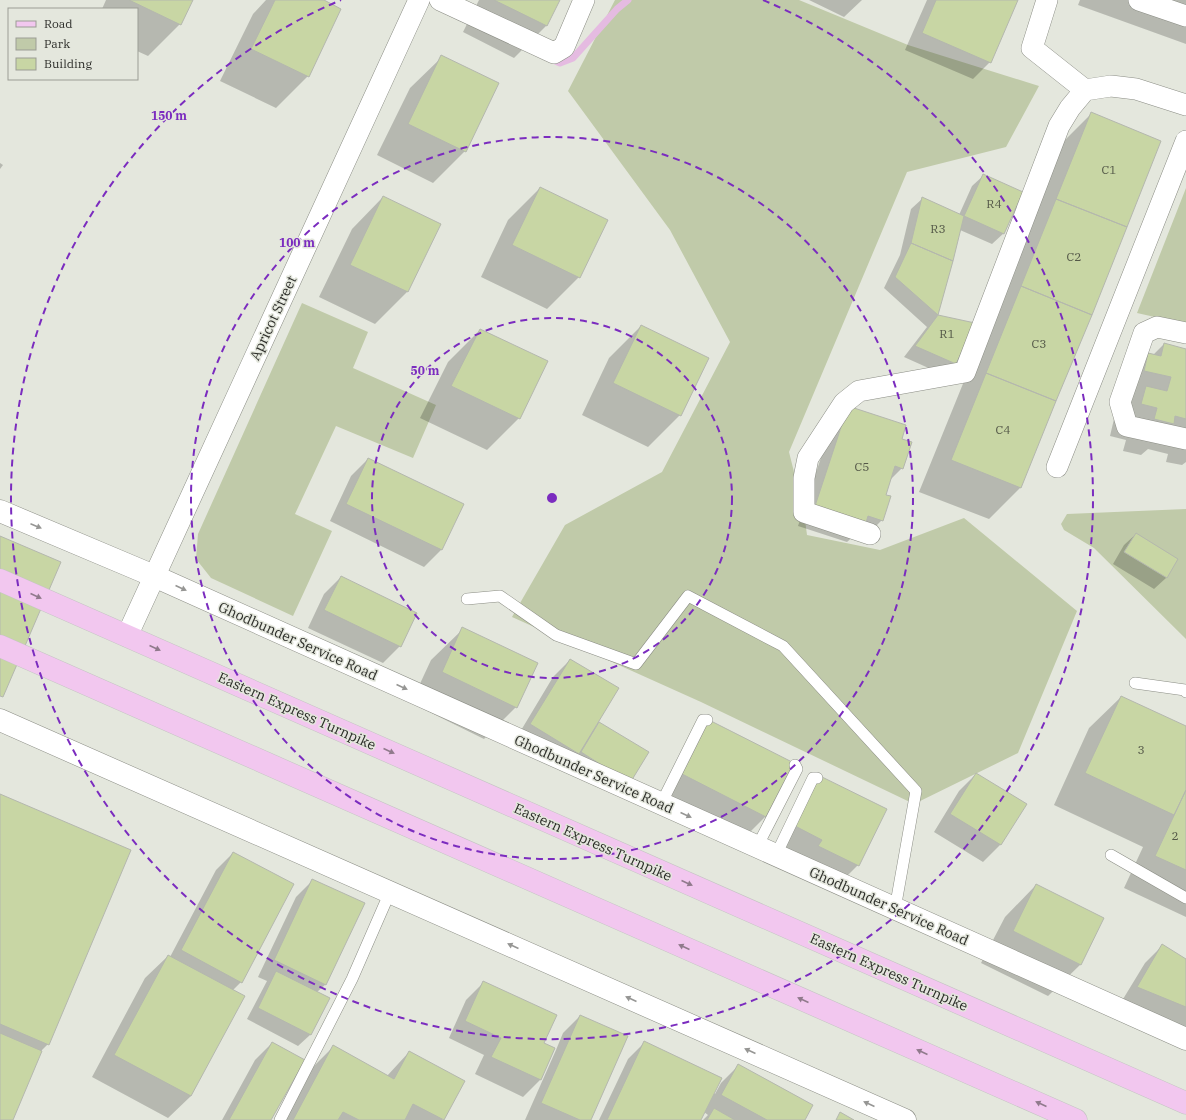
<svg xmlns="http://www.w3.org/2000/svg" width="1186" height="1120" font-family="'IBM Plex Serif',serif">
<rect width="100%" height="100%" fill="#e4e7dd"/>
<path fill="#c0caa9" d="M615,0H799L908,45L1039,86L1006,147L907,172L789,452L804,512L807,535L880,550L964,518L1077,611L1018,753L914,804L701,702L512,617L565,525L662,472L730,342L670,230L568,91Z
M1186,188V324L1137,313Z
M302,303L368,332L353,368L436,405L413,458L336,426L295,514L332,531L293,616L211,578L196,559L198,534Z
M1186,509V639L1094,548L1064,530L1061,524L1067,514Z"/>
<path fill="#0003" d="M106,0H192L180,24L148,56L137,51V9H102Z
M266,0H321L308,76L276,108L220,81L253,14Z
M479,0H559L546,26L514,58L463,32Z
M809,0H862L844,17Z
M927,0H1017L990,62L973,79L905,50Z
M1080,0H1186V44L1078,5Z
M442,57L465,151L433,183L377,155L410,88Z
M1091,114L1020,488L989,519L919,492L1060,145Z
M0,163L3,165L0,169Z
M984,175L1004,233L992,244L960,230L937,316L973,323L955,364L944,375L904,357L927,327L884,288L900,255L911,209L923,198L959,215L972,186Z
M540,188L579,277L547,309L481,277L508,220Z
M383,197L440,224L407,292L375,324L319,297L352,229Z
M641,326L680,415L648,447L582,415L609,358Z
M480,330L546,362L519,418L487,450L420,418L448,362Z
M1164,344L1186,350V462L1182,465L1166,462L1168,454L1148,449L1141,455L1123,451L1126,440L1110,436L1114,419L1117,386L1148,354L1153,355Z
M849,408L901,440L902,468L889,481L885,495L882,520L865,537L856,534L847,542L798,526L832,425Z
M368,459L463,505L441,550L424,567L330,521L351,476Z
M1136,534L1177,559L1166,578L1154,589L1113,564L1124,545Z
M341,577L400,646L383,663L308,628L324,594Z
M463,629L516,707L484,739L411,703L431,660Z
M570,660L594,729L600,723L618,793L514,742L553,677Z
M1121,697L1186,727V917L1124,888L1143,847L1054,805L1089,728Z
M687,743L766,816L743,839L660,796Z
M976,774L1025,804L1000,845L983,862L934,832L959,791Z
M803,795L858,865L841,882L805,857L779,844Z
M0,796L48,1044L41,1051L12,1120H0Z
M233,853L241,982L232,991L191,1096L168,1118L92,1077L145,978L168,956L170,957L216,870Z
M313,880L326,984L317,992L329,998L310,1035L298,1046L247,1019L267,981L258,977L296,897Z
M1036,885L1103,918L1080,965L1048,996L981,963L1005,917Z
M1162,946L1186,960V1031L1120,1004L1145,963Z
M484,982L543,1044L556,1050L563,1033L580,1016L590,1120H525L556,1050L554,1049L540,1080L523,1097L475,1074L484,1055L449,1038L466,1000Z
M645,1042L715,1094L721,1083L738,1066L804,1120H703L708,1115L704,1112L700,1120H599L628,1059Z
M272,1043L270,1120H222L255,1060Z
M333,1047L387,1076L409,1052L463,1082L442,1120H283L311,1069Z"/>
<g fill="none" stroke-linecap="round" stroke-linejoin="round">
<path stroke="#e5bbe1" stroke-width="7" d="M551,59L560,63L573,58L617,9L628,0"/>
</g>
<path fill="#c8d6a4" stroke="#b4b7ae" d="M129,0H193L181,25Z
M275,0H324L341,9L309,77L251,49Z
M494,0H560L547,26Z
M936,0H1018L991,63L922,33Z
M441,55L499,83L466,152L408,124Z
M1091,112L1161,141L1127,227L1056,199Z
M983,174L1023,192L1004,234L964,216Z
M540,187L608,220L580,278L512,245Z
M383,196L441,224L408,292L350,265Z
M922,197L964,216L953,261L911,243Z
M1056,199L1127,227L1092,315L1021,286Z
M911,243L953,261L938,315L895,277Z
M1021,286L1092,315L1056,401L986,373Z
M938,315L975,323L956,364L915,346Z
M641,325L709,358L681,416L613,383Z
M480,329L548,361L520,419L451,386Z
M1164,343L1186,349V419L1175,416L1174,424L1154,419L1157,408L1141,404L1146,386L1167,391L1171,377L1144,371L1148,353L1161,356Z
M986,373L1056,401L1021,488L951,460Z
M848,406L906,425L902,439L912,442L903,469L895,466L886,495L891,496L883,521L868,516L865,526L814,509Z
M368,458L464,504L442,550L346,504Z
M1136,533L1178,559L1167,578L1124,552Z
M0,536L61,562L3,697L0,696Z
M341,576L417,613L401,647L324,610Z
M462,627L538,663L517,708L442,672Z
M570,659L619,688L579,754L530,724Z
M1121,696L1186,726V790L1174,815L1085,773Z
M709,720L794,763L766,817L682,774Z
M599,722L649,752L630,783L581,752Z
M976,773L1027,804L1001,845L950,814Z
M820,776L887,809L859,866L818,846L822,840L795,826Z
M1186,790V870L1155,856Z
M0,794L131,850L49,1045L0,1024Z
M233,852L294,884L242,983L181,950Z
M312,879L365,903L326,985L274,960Z
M1036,884L1104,918L1081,965L1013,931Z
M1162,944L1186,959V1007L1137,987Z
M168,955L245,996L191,1096L114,1055Z
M276,971L330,998L311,1035L258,1008Z
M483,981L557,1015L544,1043L555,1048L541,1080L491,1057L501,1038L465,1021Z
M580,1015L628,1036L591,1120H580L541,1103Z
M0,1033L42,1051L13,1120H0Z
M644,1041L722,1078L701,1120H607Z
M272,1042L305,1060L271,1120H229Z
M333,1045L394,1079L409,1051L465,1081L444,1120L413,1104L405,1120H359L343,1112L338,1120H293Z
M738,1064L813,1105L805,1120H767L721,1095Z
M714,1108L735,1120H707Z
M840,1112L854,1120H836Z"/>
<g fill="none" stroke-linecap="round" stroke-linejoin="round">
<defs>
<path id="service" d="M467,599L500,596L556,635L636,664L688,596L783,646L916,791L895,909
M1135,683L1185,690L1186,692
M661,804L703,720H707
M757,847L797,769L795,765
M776,855L813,778H817
M1111,855L1186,898
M280,1120L352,979L390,892"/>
<path id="minor" d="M440,0L554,53L564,47L584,0
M1047,0L1032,48L1085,90
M1139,0L1186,16
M1186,333L1157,327L1144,333L1120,402L1127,426L1186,439
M1057,467L1186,141
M870,534L804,512V478L808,458L844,403L859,391L965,372L1059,126L1070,108L1085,90L1111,86L1136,89L1186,105
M127,636L419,0"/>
<path id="tertiary" d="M0,511L154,576L1186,1039
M0,720L905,1120"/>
<path id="primary" d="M0,580L1186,1103
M0,646L1076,1120"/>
</defs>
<use href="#service" stroke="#8b8d85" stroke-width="12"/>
<use href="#minor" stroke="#8b8d85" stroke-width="22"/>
<use href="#tertiary" stroke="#8b8d85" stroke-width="23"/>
<use href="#primary" stroke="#c4c4c3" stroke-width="23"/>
<use href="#service" stroke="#fff" stroke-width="11"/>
<use href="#minor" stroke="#fff" stroke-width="21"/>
<use href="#tertiary" stroke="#fff" stroke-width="22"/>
<use href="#primary" stroke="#f2c7ef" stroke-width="22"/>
</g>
<defs><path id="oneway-solid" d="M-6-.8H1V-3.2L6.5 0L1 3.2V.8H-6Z"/></defs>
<g fill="#969694">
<use href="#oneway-solid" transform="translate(36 526) rotate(23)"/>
<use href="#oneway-solid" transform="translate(181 588) rotate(24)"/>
<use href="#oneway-solid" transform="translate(402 687) rotate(24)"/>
<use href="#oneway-solid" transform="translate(686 815) rotate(24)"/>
<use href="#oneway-solid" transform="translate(513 946) rotate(-156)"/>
<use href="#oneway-solid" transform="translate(631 999) rotate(-156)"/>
<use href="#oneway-solid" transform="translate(750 1051) rotate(-156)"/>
<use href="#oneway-solid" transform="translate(869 1104) rotate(-156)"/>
</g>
<g fill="#907a8c">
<use href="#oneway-solid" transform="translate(36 596) rotate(24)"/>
<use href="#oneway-solid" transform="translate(155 648) rotate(24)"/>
<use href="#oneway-solid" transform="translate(389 751) rotate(24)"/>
<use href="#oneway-solid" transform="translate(687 883) rotate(24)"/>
<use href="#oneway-solid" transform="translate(684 947) rotate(-156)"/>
<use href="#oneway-solid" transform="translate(803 1000) rotate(-156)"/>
<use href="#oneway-solid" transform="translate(922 1052) rotate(-156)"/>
<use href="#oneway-solid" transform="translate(1041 1104) rotate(-156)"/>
</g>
<g fill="none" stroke="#7b2cbf" stroke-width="2" stroke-dasharray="7 5">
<circle cx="552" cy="498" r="180"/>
<circle cx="552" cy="498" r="361"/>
<path d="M763 0A541 541 0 1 1 341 0"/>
</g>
<g text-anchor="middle" stroke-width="3" stroke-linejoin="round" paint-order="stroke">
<g font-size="12" fill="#545848">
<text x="1109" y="174">C1</text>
<text x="994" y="208">R4</text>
<text x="938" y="233">R3</text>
<text x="1074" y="261">C2</text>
<text x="947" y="338">R1</text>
<text x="1039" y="348">C3</text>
<text x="1003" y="434">C4</text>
<text x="862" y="471">C5</text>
<text x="1141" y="754">3</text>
<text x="1175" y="840">2</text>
</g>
<g font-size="14" fill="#2d2e2a" stroke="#e4e7dd">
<text transform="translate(273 318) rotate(-65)" y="5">Apricot Street</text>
<text transform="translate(298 641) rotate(24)" y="5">Ghodbunder Service Road</text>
<text transform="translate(297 711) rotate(24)" y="5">Eastern Express Turnpike</text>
<text transform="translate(594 774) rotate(24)" y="5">Ghodbunder Service Road</text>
<text transform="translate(593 842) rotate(24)" y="5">Eastern Express Turnpike</text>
<text transform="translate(889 906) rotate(24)" y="5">Ghodbunder Service Road</text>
<text transform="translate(889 972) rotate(24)" y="5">Eastern Express Turnpike</text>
</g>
</g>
<circle cx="552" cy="498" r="6" fill="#7b2cbf" stroke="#e4e7dd" stroke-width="2"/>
<g font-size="12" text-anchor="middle" font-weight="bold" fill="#7b2cbf" stroke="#e4e7dd" stroke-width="3" stroke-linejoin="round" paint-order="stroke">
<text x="169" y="120">150 m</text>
<text x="297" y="247">100 m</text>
<text x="425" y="375">50 m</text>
</g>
<rect x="8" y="8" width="130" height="72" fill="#e4e7dd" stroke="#9b9d95"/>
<rect x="16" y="21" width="20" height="6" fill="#f2c7ef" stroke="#9b9d95"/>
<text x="44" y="28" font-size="12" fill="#2d2e2a">Road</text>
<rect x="16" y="38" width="20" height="12" fill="#c0caa9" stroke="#9b9d95"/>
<text x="44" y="48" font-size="12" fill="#2d2e2a">Park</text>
<rect x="16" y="58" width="20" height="12" fill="#c8d6a4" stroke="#9b9d95"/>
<text x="44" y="68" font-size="12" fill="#2d2e2a">Building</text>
</svg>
